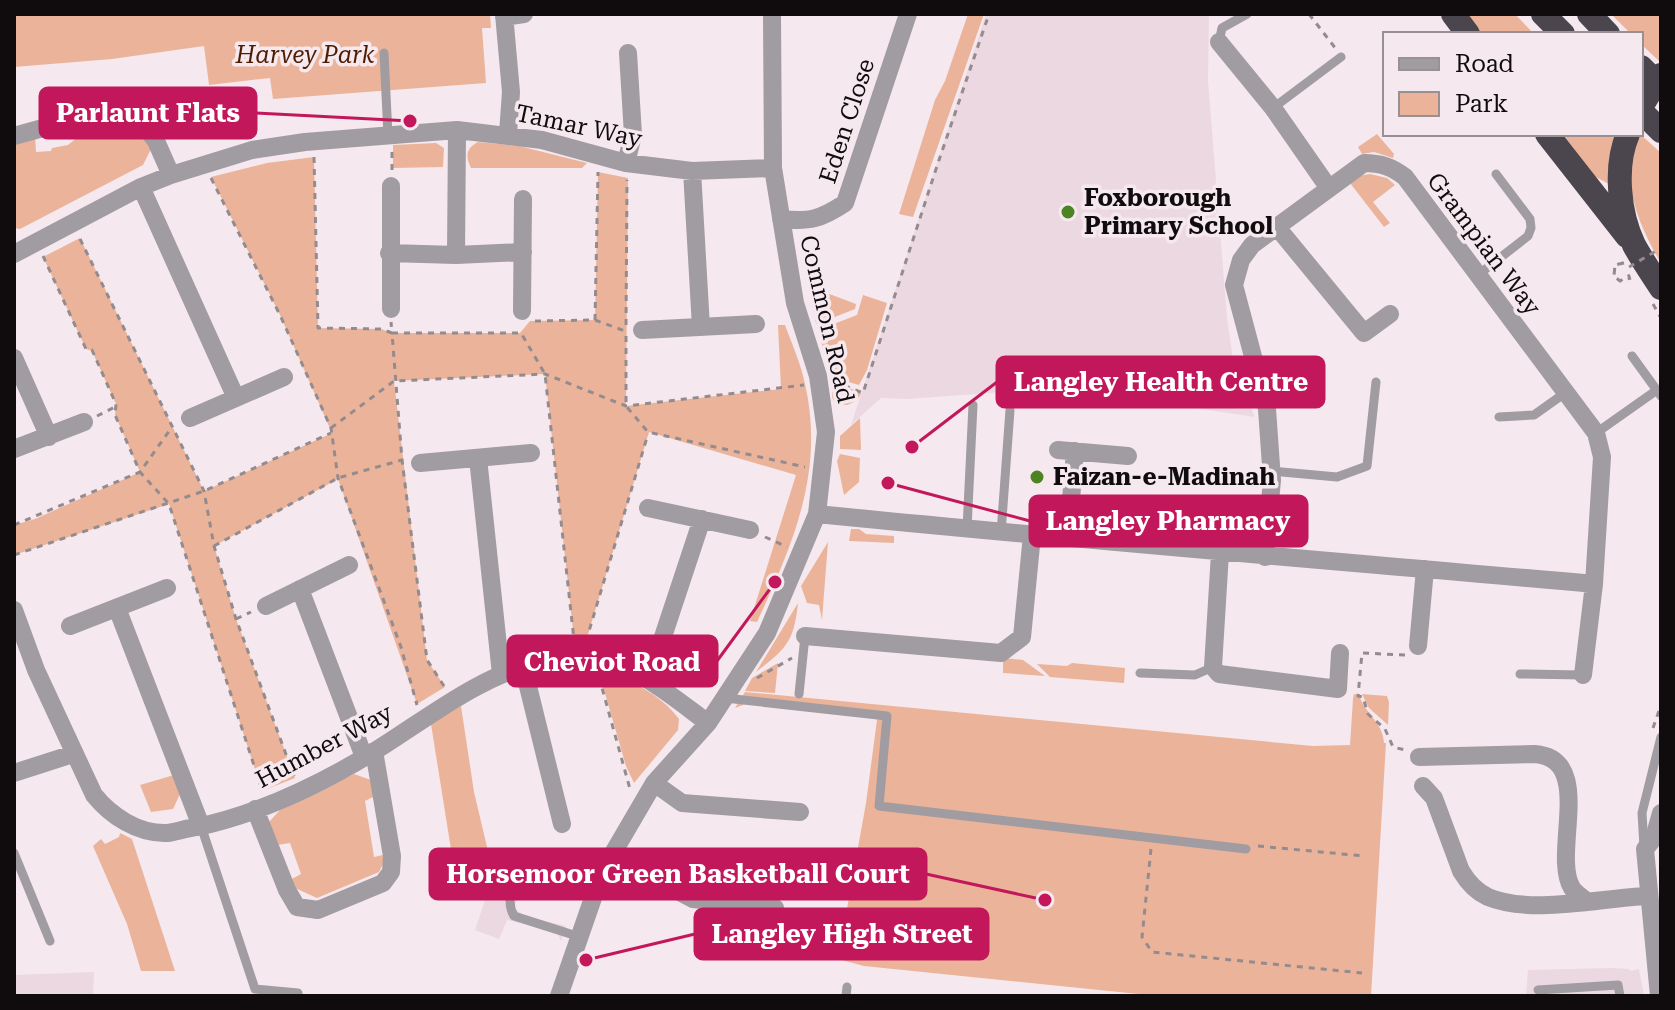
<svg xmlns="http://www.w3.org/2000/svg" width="1675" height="1010" font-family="'Roboto Serif',serif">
<rect width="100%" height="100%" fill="#f5e8ee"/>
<path fill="#ecd8e1" d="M986,14H1209L1208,81L1227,318L1235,373L1255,417L1102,394L1030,390L907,399L881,398L851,425Z
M502,849L501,856L529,862L514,908L525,916L566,926L561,941L557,932L507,920L499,939L475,930Z
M1611,968L1629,969L1630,971L1639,969L1644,996H1526L1528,970Z
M94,972L93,996H14V975Z"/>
<path fill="#ebb49a" d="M14,14H490L491,28H482L486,83L273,99L270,78L209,85L204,46L112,59L14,67Z
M968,14H984L913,217L899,214L935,100L945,81Z
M1464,14H1515L1534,34H1480Z
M1611,14H1661V58L1659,61L1641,44V34H1631Z
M100,125L134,126L153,145L143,165L20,229L14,228V143L35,135L36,152L51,151L52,148L68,145L79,136L80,128Z
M1377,134L1394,154L1393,158L1374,152L1362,154L1358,147Z
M1558,134H1617L1609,184L1590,174Z
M1640,134L1661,153V263C1638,224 1618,178 1640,134Z
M478,142L519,146L587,163L582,168H471C465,156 466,148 478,142Z
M436,143L444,148L443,167L393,168V145Z
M314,157L318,328L381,329L392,333H520L530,321L595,320L598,172L628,178L626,406L781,389L778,325H785C792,344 801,364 805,384C825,471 793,544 757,622L750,621L796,475L649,432L586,641L574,639L545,374L394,381L427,660L445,687L417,704L338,479L214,546L236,619L295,778L262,791L169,504L14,555V525L35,519L140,472L115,415L116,404L92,351L86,349L43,257L80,238L204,491L332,433L280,315L211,177L267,163Z
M1370,174L1387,178L1395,185L1373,202L1390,223L1384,227L1350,183L1358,176Z
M824,292L856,304L855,309L817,324L815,321Z
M863,295L887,303L867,370L859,385L831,377L818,330L857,315Z
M833,381L861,393L858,400L847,405L835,403L832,397Z
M860,418L861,450L840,449V436Z
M840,454L860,458L859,482L844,495L837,461Z
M851,529H859L866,534L894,536V543L849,541Z
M828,542L822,620L819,605L807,603L801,586Z
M798,603C794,642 786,649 756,672Z
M1003,658L1023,660L1045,676L1003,673Z
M778,663L775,693L745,691L752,678Z
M1072,663L1125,668L1124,683L1050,677L1037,664L1067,666Z
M598,669C627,678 661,694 679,719L678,730L634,783L626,766Z
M745,692L1313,746L1350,745L1353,699L1354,694L1359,695C1365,714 1383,722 1384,743H1386L1371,996H1158L864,966L838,959L866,803L877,720L874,714L753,701L735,708Z
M1362,694L1387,696L1389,702L1388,725L1369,708Z
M461,706L474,792L492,868L480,888L457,887L431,724Z
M354,774L374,781L375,796L365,801L374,857L383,855L385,860L379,872L317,898L293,887L290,880L301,874L290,843L277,845L269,822L280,810Z
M174,775L180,794L173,809L151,812L140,785Z
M120,833L132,839L175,971H141L127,924L93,846L101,839L105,844L119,837Z"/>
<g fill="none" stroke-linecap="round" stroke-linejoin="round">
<path stroke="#948b8f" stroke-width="3" stroke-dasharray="6 6" stroke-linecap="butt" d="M1309,14L1336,49
M314,157L318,328L381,329L392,333L391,322
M392,170V149
M211,178L280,315L331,428L338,478L401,647L417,705
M80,239L204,491L214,546L236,619L294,776
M43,256L86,349L92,350L116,404L115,415L140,472L169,504L262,790
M1623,263L1615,265L1614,276L1620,281L1630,275
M1624,263L1615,265L1614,276L1620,281L1631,278
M1653,304L1661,318
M595,320L598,172
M535,321L595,320L625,331
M626,325L627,180
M626,336V406L648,432L805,467
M833,381L863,393L938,163L989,14
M97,416L115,407
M331,428L394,381L545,374L626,406L804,385
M14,525L140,472L172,427
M765,537L787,547
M214,546L338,478L402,460
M14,555L204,491L331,433
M236,619L251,612
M586,641L648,434
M1405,655L1362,653L1358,696L1363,697L1368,714L1385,729L1393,747L1405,750
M599,677L630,789
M757,678L792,658
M444,686L427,660L402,460L392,333H521L545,374L574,640
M1653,728L1661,705
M1258,846L1364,856
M1151,849L1142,937L1152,952L1362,973"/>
<path stroke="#a09ca1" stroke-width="9" d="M1219,42L1222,28L1247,14
M384,53L388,136
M1273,108L1341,57
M1478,275L1528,236L1531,228L1530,219L1496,174
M1632,356L1661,396
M1499,417L1534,415L1565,393
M1596,433L1657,390
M1271,471L1337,477L1367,466L1376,382
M967,529L973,405
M1001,533L1010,410
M1140,673L1195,675L1213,667
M1520,674L1583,675
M799,694L805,636
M725,698L887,716L879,806L1246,849
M201,826L255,989L298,993
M1644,847L1642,813L1661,737
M14,853L50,941
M516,876C512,890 506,902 514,916L580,937
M1538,990L1618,985L1620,996
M846,996L847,987"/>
<path stroke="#a09ca1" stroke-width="18" d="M504,14L511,92L508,134
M504,17L524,14
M1219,42L1273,108L1328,187
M14,136L50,126L122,117L145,127L156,141L171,175
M626,163L633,135L628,53
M692,171L701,327
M141,187L236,398
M781,219C810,222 821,219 845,203L908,14
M1276,226L1364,333L1390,314
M389,253L456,255L523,252
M14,254L141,187L171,175L252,150L305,142L457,130L542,140L626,163L692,171L773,168
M456,255L457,130
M391,309V186
M522,311L523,199
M642,330L756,324
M14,358L49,437
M190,418L284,377
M14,449L84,422
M1058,450L1128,456
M478,458L501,674
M420,463L531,453
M648,508L750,530
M817,514C1076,540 1335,561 1594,584
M1068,536L1075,451
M1220,553L1213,667L1219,674L1338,689L1340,653
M1265,557L1272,480L1267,409L1234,285L1241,260L1252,245L1364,163C1381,163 1392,167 1405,177L1596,433L1602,457L1594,584L1583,675
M300,589L364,757
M266,606L349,565
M117,608L201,826
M14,610L36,670L94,795C111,816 138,834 167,833C176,832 187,828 197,827C259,814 321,784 375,751C428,718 478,677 540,661C549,659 560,654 570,655C626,656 665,691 708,723
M70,626L167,588
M805,636L1001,653L1022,637L1032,535
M1418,646L1425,569
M523,666L562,824
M649,679L702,519
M1419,757L1535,754C1596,759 1551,854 1572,888C1575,893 1582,897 1586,901
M14,773L73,754
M654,783L682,803L800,812
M1423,786L1434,798L1461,871C1467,881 1477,892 1488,897C1531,915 1601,898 1647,896
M255,809L287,890L297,907L318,910L383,883L391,872L392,856L374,751
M602,872L629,884L674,889L693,899L775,908
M753,906L754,870
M559,996L602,872L654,783L708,723L767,633L817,514L826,432L818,376L795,303L773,168L772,14
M1659,996L1645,849L1654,838L1661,813"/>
<path stroke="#4b454d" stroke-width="24" d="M1453,14L1468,34
M1543,14L1563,34
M1589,14L1608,34
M1641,107L1661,75
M1641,111L1661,131
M1547,134L1627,236
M1628,134C1614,166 1619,214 1634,245C1642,260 1652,274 1661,288"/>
<path stroke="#948b8f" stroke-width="3" stroke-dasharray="6 6" stroke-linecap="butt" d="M1629,267L1661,248"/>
<path stroke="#4b454d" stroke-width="24" d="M1641,67L1661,87"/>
</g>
<g fill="#4b8420" stroke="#f5e8ee" stroke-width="3">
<circle cx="1068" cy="212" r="8"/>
<circle cx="1037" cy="477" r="8"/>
</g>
<g text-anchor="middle" stroke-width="7" stroke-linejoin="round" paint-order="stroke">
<g font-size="24" font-style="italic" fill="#4e1c00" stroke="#f5e8ee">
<text x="305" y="63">Harvey Park</text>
</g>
<g font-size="24" fill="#100c0d" stroke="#f5e8ee">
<text transform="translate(847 121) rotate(-72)" y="8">Eden Close</text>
<text transform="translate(579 126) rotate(12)" y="8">Tamar Way</text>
<text transform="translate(1484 244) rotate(53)" y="8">Grampian Way</text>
<text transform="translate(827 319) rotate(77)" y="8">Common Road</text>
<text transform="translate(324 746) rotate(-28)" y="8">Humber Way</text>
</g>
<g font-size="24" font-weight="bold" fill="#100c0d" stroke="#f5e8ee" text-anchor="start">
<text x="1084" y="206">Foxborough<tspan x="1084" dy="28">Primary School</tspan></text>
<text x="1053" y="485">Faizan-e-Madinah</text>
</g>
</g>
<path fill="none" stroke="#c2185b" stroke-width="3" d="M410 121L256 113M912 447L997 382M888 483L1030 521M775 582L717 661M1045 900L926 874M586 960L695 934"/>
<g fill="#c2185b" stroke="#f5e8ee" stroke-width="3">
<circle cx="410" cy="121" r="8"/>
<circle cx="912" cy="447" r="8"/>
<circle cx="888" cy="483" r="8"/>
<circle cx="775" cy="582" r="8"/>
<circle cx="1045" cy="900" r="8"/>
<circle cx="586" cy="960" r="8"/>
</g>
<g fill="#c2185b" stroke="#c2185b" stroke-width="3">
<rect x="40" y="88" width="216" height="50" rx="8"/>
<rect x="997" y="357" width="327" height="50" rx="8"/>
<rect x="1030" y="496" width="277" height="50" rx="8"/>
<rect x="508" y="636" width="209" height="50" rx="8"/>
<rect x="430" y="849" width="496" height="50" rx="8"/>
<rect x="695" y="909" width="293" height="50" rx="8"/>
</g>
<g font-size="26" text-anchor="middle" font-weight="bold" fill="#fff">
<text x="148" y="122">Parlaunt Flats</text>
<text x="1161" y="391">Langley Health Centre</text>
<text x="1168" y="530">Langley Pharmacy</text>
<text x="612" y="671">Cheviot Road</text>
<text x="678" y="883">Horsemoor Green Basketball Court</text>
<text x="842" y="943">Langley High Street</text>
</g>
<rect width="1675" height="1010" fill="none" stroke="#100c0d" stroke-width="32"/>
<rect x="1383" y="32" width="260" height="104" fill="#f5e8ee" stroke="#999094" stroke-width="2"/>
<rect x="1399" y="58" width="40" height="12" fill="#a09ca1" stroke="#999094" stroke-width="2"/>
<text x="1455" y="72" font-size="24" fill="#100c0d">Road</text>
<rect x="1399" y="92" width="40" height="24" fill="#ebb49a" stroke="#999094" stroke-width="2"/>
<text x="1455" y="112" font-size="24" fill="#100c0d">Park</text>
</svg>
